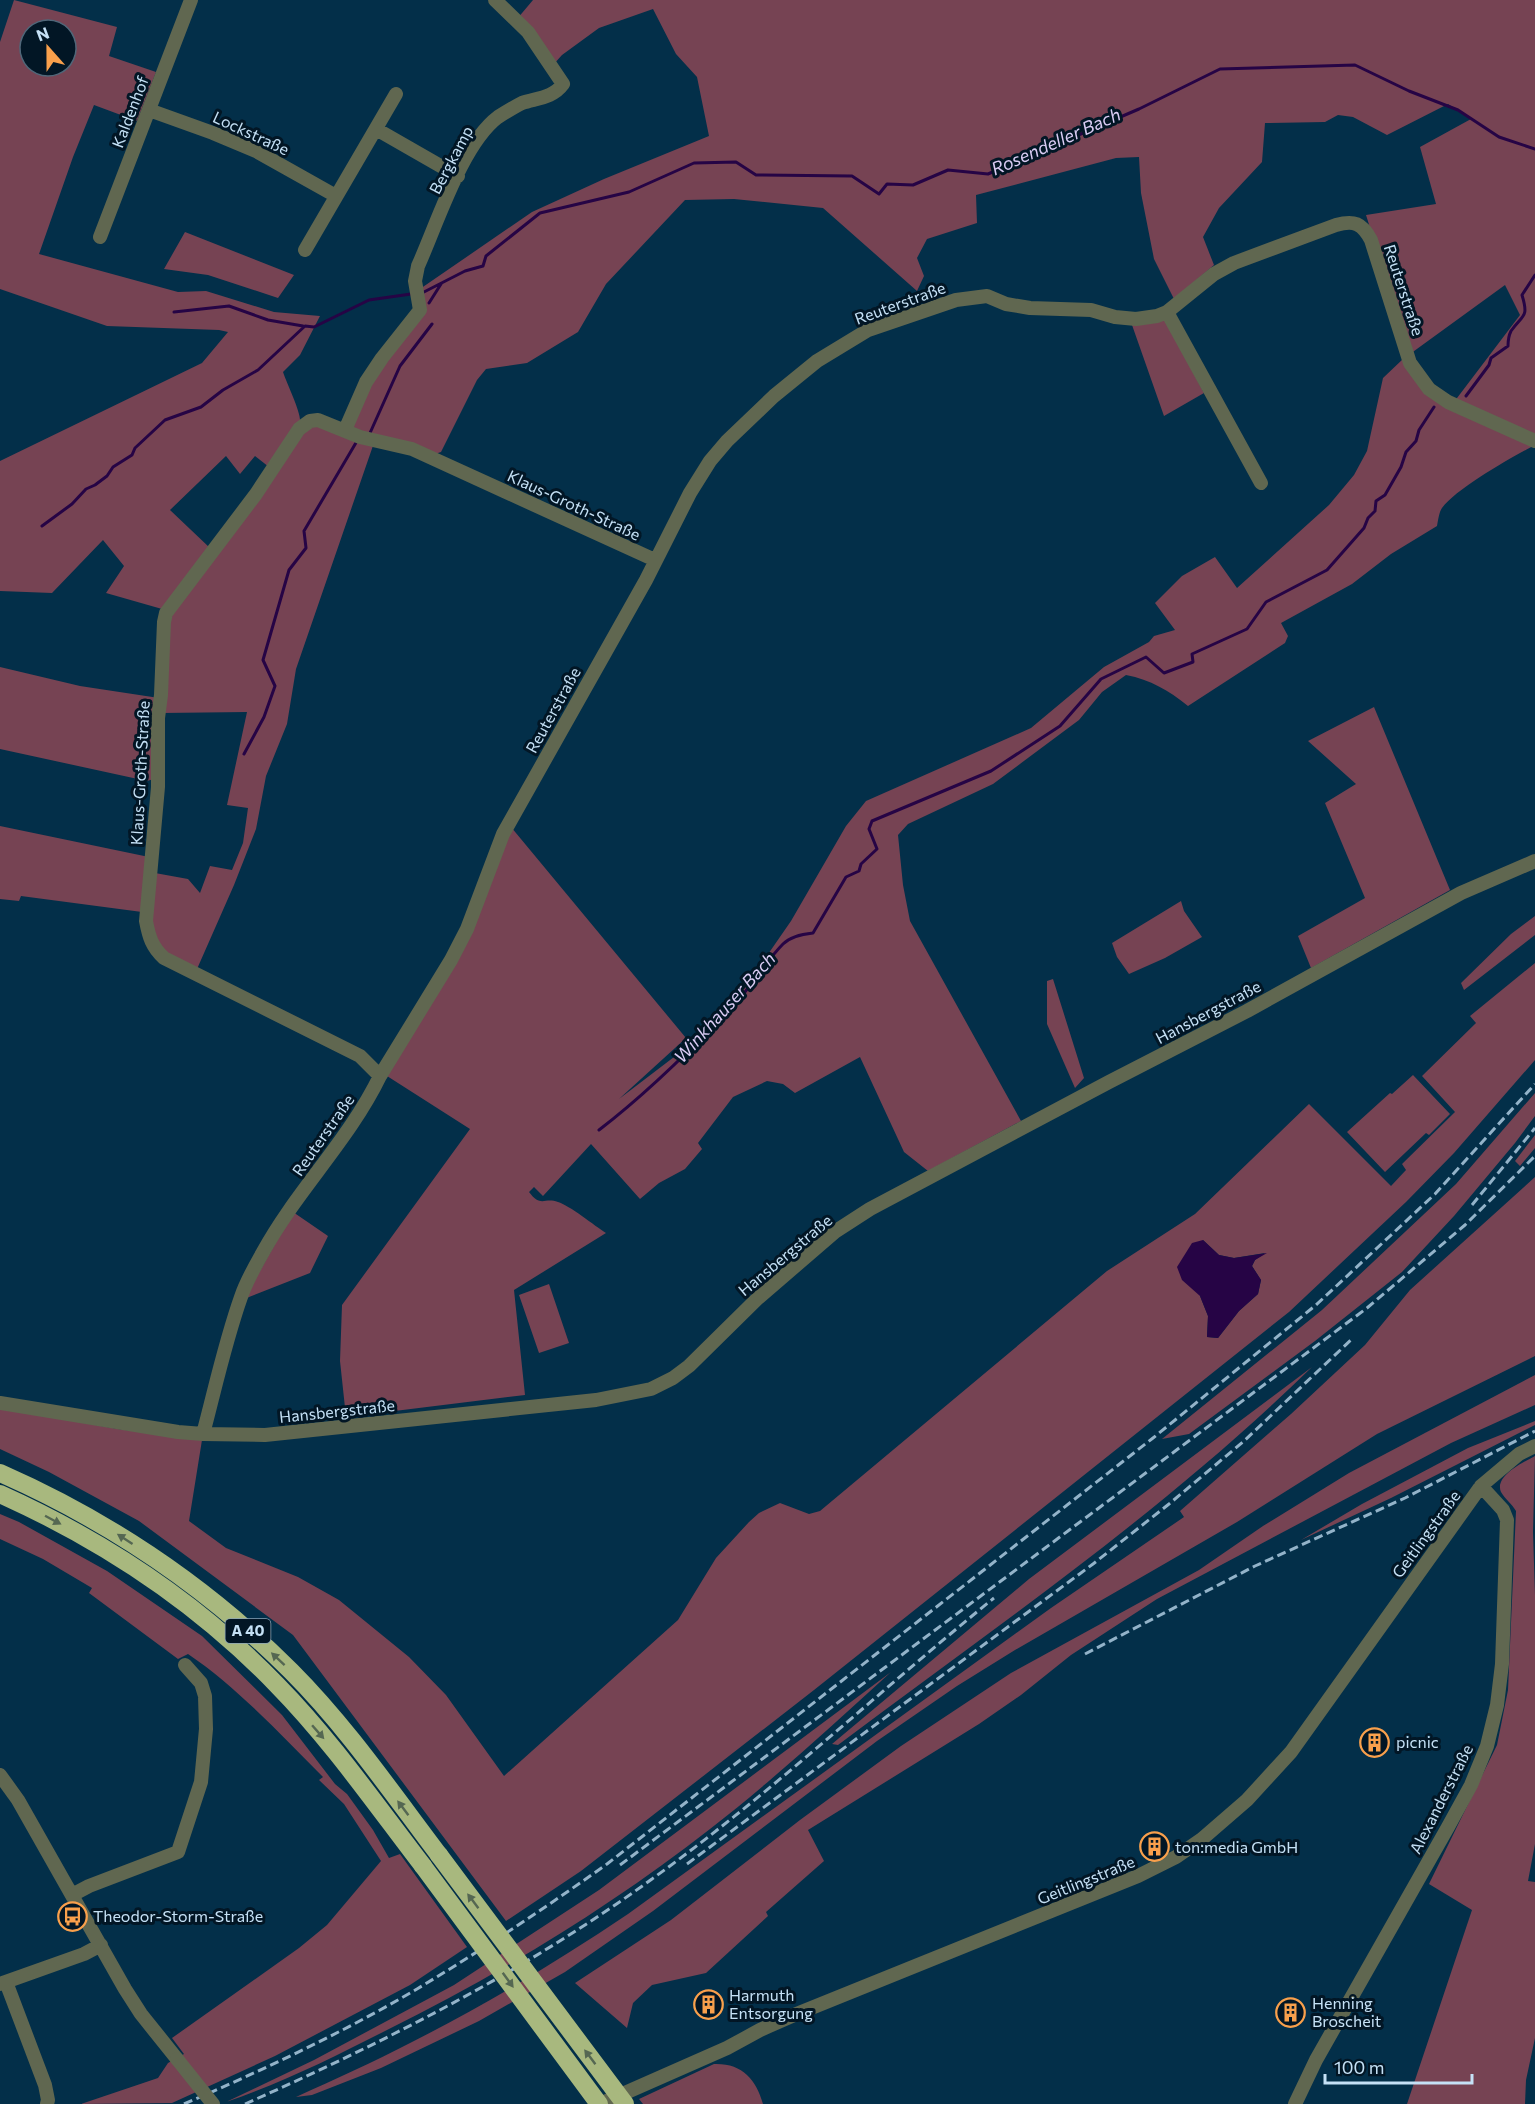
<svg xmlns="http://www.w3.org/2000/svg" width="1535" height="2104" font-family="Commissioner,sans-serif">
<rect width="100%" height="100%" fill="#032f49"/>
<path fill="#764353" fill-rule="evenodd" d="M14,0L117,27L109,56L156,72L137,121L94,105L73,157L39,254L178,292L206,291L274,312L320,316L300,355L283,372C287,384 302,414 300,423L269,467L255,456L240,474L226,456L170,510L210,548L162,609L106,593L124,566L103,540L52,593L0,591V461L202,363L228,332L219,330L107,326L0,289V42ZM30,30H66V66H30Z
M533,0H1535V438L1454,402L1520,315L1505,285L1410,354L1366,215L1436,204L1420,147L1471,119L1448,104L1387,135L1353,117L1338,115L1325,122L1265,123L1262,162L1219,208L1203,237L1214,265L1174,299L1154,259L1141,193L1139,157L1116,158L976,195L977,223L927,239L917,258L924,276L917,291L823,208L734,199L685,200L606,284L578,332L527,363L486,369L477,380L441,452L435,454L376,437L296,669L287,724L266,776L256,829L234,885L197,969L162,952L150,931L155,873L188,879L200,893L210,866L232,870L243,843L248,808L227,805L247,712L161,713L170,611L290,446L312,424L347,434L368,385L421,311L417,291L532,212L604,179L709,136L697,77L676,54L653,9L599,28L562,55L553,65L517,19Z
M185,232L294,275L278,298L208,275L164,269Z
M1161,320L1166,321L1204,393L1164,416L1132,325Z
M1403,359L1413,377L1535,445C1512,457 1457,488 1442,508C1439,512 1438,521 1437,526L1391,554L1352,584L1281,623L1288,636L1285,643L1188,706C1168,690 1151,680 1126,675L1102,692L1079,720L993,784L908,824L898,835L903,885L910,921L1021,1121L928,1171L904,1152L860,1057L795,1093L783,1084L767,1081L733,1097L698,1143L702,1149L685,1169L659,1183L640,1199L591,1144L543,1196L534,1187L529,1192C541,1208 544,1197 558,1202C569,1205 595,1226 606,1233L514,1290L525,1395L346,1417L340,1361L342,1305L470,1129L387,1076L511,827L686,1038L619,1099L691,1044L764,960L791,921L846,826L866,801L1031,728L1104,667L1149,642L1154,636L1175,630L1155,603L1182,576L1215,557L1237,588L1329,505L1354,475L1367,451L1383,378Z
M0,667L80,686L159,698L154,779L147,781L0,749Z
M1374,707L1450,890L1311,968L1298,936L1365,898L1325,803L1356,784L1308,741Z
M0,826L149,857L142,912L21,896L19,901L0,899Z
M1181,901L1184,911L1202,937L1165,958L1129,974L1117,957L1112,943Z
M1535,916V935L1464,990L1461,983L1511,934Z
M1535,963V1060L1454,1153L1406,1202L1289,1312L814,1690L581,1871L506,1921L293,1635L139,1521L49,1472L0,1449V1408L118,1429L202,1440L189,1521L226,1548L298,1577L339,1600L409,1657L446,1695L504,1776L678,1620L716,1558L749,1522L759,1513L780,1503L809,1514L820,1511L1107,1271L1195,1214L1309,1104L1391,1186L1406,1170L1402,1164L1455,1112L1422,1076L1476,1023L1470,1016ZM1203,1240L1219,1255L1234,1258L1265,1253L1255,1260L1252,1266L1261,1280L1258,1294L1239,1311L1218,1338L1207,1337L1208,1316L1200,1296Z
M1053,979L1084,1078L1075,1088L1047,1024V981Z
M1413,1075L1450,1114L1429,1135L1426,1133L1385,1172L1347,1132L1390,1093L1392,1094Z
M1535,1093V1116L1515,1143L1454,1216L1402,1272L1315,1341L1189,1434L1162,1439L1322,1310L1456,1184Z
M1535,1135V1148L1520,1166L1515,1161Z
M1535,1177V1356L1377,1434L1237,1522L1015,1650L957,1686L877,1741L653,1911L565,1972L479,2021L381,2068L312,2095L296,2097C335,2079 374,2062 412,2042C487,2004 558,1961 628,1914L1051,1608L1184,1517L1180,1511L1291,1414L1365,1345L1410,1290Z
M293,1212L328,1236L310,1273L244,1299Z
M549,1284L569,1343L539,1353L519,1295Z
M1312,1367C1167,1509 1000,1624 838,1745L832,1744L1029,1579Z
M1535,1375V1405L1451,1443L1157,1599L1071,1655L1021,1695L979,1724L808,1830L824,1861L766,1912L768,1916L706,1973L652,1985L633,2003L627,2028L575,1983L671,1920L800,1820L901,1746L1011,1673L1199,1570L1263,1526L1349,1473Z
M1535,1421V1425L1391,1498L1301,1540L1362,1504L1468,1448Z
M1535,1456L1533,1532L1535,1595V1844L1528,1881L1535,1882V2038L1526,2080L1525,2104H1407L1472,1910L1429,1884L1497,1745L1508,1690L1516,1511C1512,1504 1505,1499 1501,1492C1494,1476 1524,1462 1535,1456Z
M0,1514L19,1522L107,1571L202,1636L282,1715L335,1784L347,1794L373,1830L389,1858L400,1854L467,1947L410,1985L275,2056L172,2103L81,2104L158,2078L168,2063L184,2054L172,2038L299,1948L327,1925L381,1861L344,1804L319,1780L323,1777C281,1735 237,1687 188,1654L178,1659L89,1593L92,1588L43,1559L0,1539Z
M891,1672C832,1726 773,1780 710,1829C610,1907 500,1974 387,2030C334,2057 282,2083 226,2102L314,2060L454,1985L599,1890Z
M714,2064C742,2063 756,2079 763,2104H643L639,2099Z"/>
<path fill="#260445" d="M1203,1240L1219,1255L1234,1258L1267,1253L1255,1260L1252,1266L1261,1280L1258,1294L1239,1311L1218,1338L1207,1337L1208,1316L1200,1296L1182,1280L1177,1267L1192,1243Z"/>
<g fill="none" stroke-linecap="round" stroke-linejoin="round">
<path stroke="#260445" stroke-width="3" d="M422,293L465,271L483,266L486,256L540,213L629,192L694,163L736,162L756,175L852,176L879,194L887,184L913,185L948,170L988,174L1139,109L1220,69L1355,65L1409,91L1458,110L1499,137L1535,149
M429,303L441,284
M174,312L229,306L268,320L303,326
M1466,396L1489,365L1491,358L1508,346C1508,341 1509,335 1511,331C1523,314 1529,318 1522,295L1535,275
M370,433L400,366L432,324
M42,526L72,504L86,489L95,485L107,476L113,467L132,455L135,448L165,420L201,407L223,390L258,370L305,326L314,327L369,300L411,294
M244,754L264,717L275,686L263,660L289,570L306,548L304,531L357,441
M599,1130C650,1091 696,1045 740,998C755,981 767,960 783,944C791,936 803,934 813,933L846,877L859,871L861,864L877,849L869,829L872,821L991,771L1060,726L1101,679L1146,657L1164,673L1193,662L1192,654L1247,629L1266,602L1327,570L1364,528L1368,518L1375,511L1376,501L1385,495L1401,467L1406,452L1416,441L1419,430L1434,407"/>
<path stroke="#606750" stroke-width="14" d="M149,110L213,133L256,151L336,196
M376,129L458,176
M100,237L191,0
M305,250L396,94
M1167,312L1261,483
M345,430L366,382L382,358L420,310L415,281L418,266C437,224 462,144 498,117C506,112 514,107 522,103C537,98 553,98 563,84L528,32L495,0
M380,1076L360,1056L164,958C152,947 149,937 146,921L158,787V718L161,695L164,622L166,613L256,494L299,429L310,421L318,420L360,437L412,449L655,560
M0,1403L178,1432L203,1434L265,1435L596,1400L651,1389L673,1378L689,1366L757,1299L836,1231L870,1209L1109,1082L1247,1011L1461,893L1535,861
M203,1434C215,1389 225,1342 241,1297C246,1282 255,1266 263,1252C297,1190 349,1140 380,1076L451,960L467,929L503,834L646,580L690,493L710,461L727,441L774,396L817,361L868,330L956,300L987,296L1006,304L1030,308L1091,310L1115,317L1136,319L1157,316L1167,312L1214,274L1234,263L1336,225C1354,220 1362,223 1371,240L1410,363L1429,389L1448,402L1535,441
M0,1775L18,1800L125,1989L141,2014L177,2059
M72,1895L89,1886L178,1852L201,1782L206,1729L205,1696L201,1683L185,1665
M6,1982L45,2085L48,2100L47,2104
M0,1984L84,1954L101,1945
M600,2104L727,2048L760,2030L794,2015L1138,1876L1176,1857L1202,1839L1247,1800L1291,1752L1481,1486L1519,1454L1535,1446
M1295,2104L1316,2060L1448,1827L1471,1785L1487,1746L1497,1705L1502,1664L1507,1520L1503,1510L1481,1486"/>
<path stroke="#a8b87e" stroke-width="18" d="M0,1473C109,1521 206,1586 291,1671C346,1726 392,1793 439,1855
M0,1494C102,1540 199,1604 277,1685C331,1740 376,1805 423,1866"/>
<path stroke="#93b3c9" stroke-width="3" stroke-dasharray="9 4.5" stroke-linecap="butt" d="M1472,1205L1535,1128
M1085,1654L1255,1566L1405,1498L1535,1431
M687,1864L1093,1564L1169,1504L1244,1441L1353,1338
M620,1865L1367,1308L1465,1225L1535,1156
M184,2104C263,2070 342,2033 417,1989C482,1950 545,1908 607,1864L1153,1438L1316,1305L1435,1194L1535,1084
M245,2104C387,2041 525,1971 652,1879C772,1793 879,1691 994,1598"/>
<path stroke="#606750" stroke-width="14" d="M177,2059L213,2104"/>
<path stroke="#a8b87e" stroke-width="18" d="M439,1855L625,2104
M423,1866L599,2104"/>
</g>
<defs><path id="oneway-solid" d="M-6-.8H1V-3.2L6.5 0L1 3.2V.8H-6Z" transform="scale(1.5)"/></defs>
<g fill="#556752">
<use href="#oneway-solid" transform="translate(53 1520) rotate(28)"/>
<use href="#oneway-solid" transform="translate(125 1539) rotate(-147)"/>
<use href="#oneway-solid" transform="translate(278 1659) rotate(-137)"/>
<use href="#oneway-solid" transform="translate(318 1732) rotate(49)"/>
<use href="#oneway-solid" transform="translate(403 1808) rotate(-127)"/>
<use href="#oneway-solid" transform="translate(473 1901) rotate(-127)"/>
<use href="#oneway-solid" transform="translate(508 1980) rotate(54)"/>
<use href="#oneway-solid" transform="translate(590 2057) rotate(-127)"/>
</g>
<defs>
<symbol id="building-ring" viewBox="-11 -11 22 22"><circle r="9.5" fill="#021625" stroke="#f9a04c" stroke-width="1.5"/><path d="M-4-6H4V6H1V3H-1V6H-4ZM-2.5-4.3h1.7v1.8h-1.7ZM.8-4.3h1.7v1.8H.8ZM-2.5-1h1.7V.8h-1.7ZM.8-1h1.7V.8H.8Z" fill="#f9a04c"/></symbol>
<symbol id="bus-ring" viewBox="-11 -11 22 22"><circle r="9.5" fill="#021625" stroke="#f9a04c" stroke-width="1.5"/><path d="M-5-6H5V4H4V6H2V4H-2V6H-4V4H-5ZM-3.5-4V0h7V-4ZM-3.5 1.2v1.5H-2V1.2ZM2 1.2v1.5H3.5V1.2Z" fill="#f9a04c"/></symbol>
</defs>
<g fill-rule="evenodd">
<use href="#building-ring" x="1358" y="1726" width="33" height="33"/>
<use href="#building-ring" x="1138" y="1830" width="33" height="33"/>
<use href="#bus-ring" x="56" y="1900" width="33" height="33"/>
<use href="#building-ring" x="692" y="1988" width="33" height="33"/>
<use href="#building-ring" x="1274" y="1996" width="33" height="33"/>
</g>
<g text-anchor="middle" stroke-width="6" stroke-linejoin="round" paint-order="stroke">
<rect fill="#021625" stroke="#8aa4b7" stroke-width="1.5" x="225.5" y="1619" width="45" height="24" rx="4.5"/>
<g font-size="15" font-weight="bold" fill="#c5e1f6">
<text x="248" y="1636">A 40</text>
</g>
<g font-size="16" fill="#c5e1f6" stroke="#021625">
<text transform="translate(130 112) rotate(-69)" y="6">Kaldenhof</text>
<text transform="translate(251 133) rotate(25)" y="6">Lockstraße</text>
<text transform="translate(451 160) rotate(-62)" y="6">Bergkamp</text>
<text transform="translate(1404 290) rotate(72)" y="6">Reuterstraße</text>
<text transform="translate(900 303) rotate(-20)" y="6">Reuterstraße</text>
<text transform="translate(574 505) rotate(25)" y="6">Klaus-Groth-Straße</text>
<text transform="translate(553 710) rotate(-61)" y="6">Reuterstraße</text>
<text transform="translate(140 773) rotate(-87)" y="6">Klaus-Groth-Straße</text>
<text transform="translate(1208 1012) rotate(-28)" y="6">Hansbergstraße</text>
<text transform="translate(323 1135) rotate(-55)" y="6">Reuterstraße</text>
<text transform="translate(785 1255) rotate(-40)" y="6">Hansbergstraße</text>
<text transform="translate(337 1411) rotate(-6)" y="6">Hansbergstraße</text>
<text transform="translate(1426 1534) rotate(-54)" y="6">Geitlingstraße</text>
<text transform="translate(1441 1799) rotate(-63)" y="6">Alexanderstraße</text>
<text transform="translate(1086 1880) rotate(-22)" y="6">Geitlingstraße</text>
</g>
<g font-size="16" fill="#c5e1f6" stroke="#021625" text-anchor="start">
<text x="1396" y="1748">picnic</text>
<text x="1175" y="1853">ton:media GmbH</text>
<text x="93" y="1922">Theodor-Storm-Straße</text>
<text x="729" y="2001">Harmuth<tspan x="729" dy="18">Entsorgung</tspan></text>
<text x="1312" y="2009">Henning<tspan x="1312" dy="18">Broscheit</tspan></text>
</g>
<g font-size="18" font-style="italic" fill="#daccf4" stroke="#021625">
<text transform="translate(1056 142) rotate(-24)" y="6">Rosendeller Bach</text>
<text transform="translate(725 1008) rotate(-48)" y="6">Winkhauser Bach</text>
</g>
</g>
<g transform="translate(48 48) rotate(339)"><circle r="28" fill="#021625" stroke="#506779" stroke-width="1.5"/>
<path d="M0-4.5L10 22L0 15L-10 22Z" fill="#f9a04c"/>
<text y="-9" font-size="16" font-weight="bold" text-anchor="middle" fill="#c5e1f6">N</text>
</g>
<path d="M1325 2074v9h147v-9" fill="none" stroke="#c5e1f6" stroke-width="3"/>
<text x="1334" y="2074" font-size="18" fill="#c5e1f6" stroke="#021625" stroke-width="4.5" paint-order="stroke">100 m</text>
</svg>
